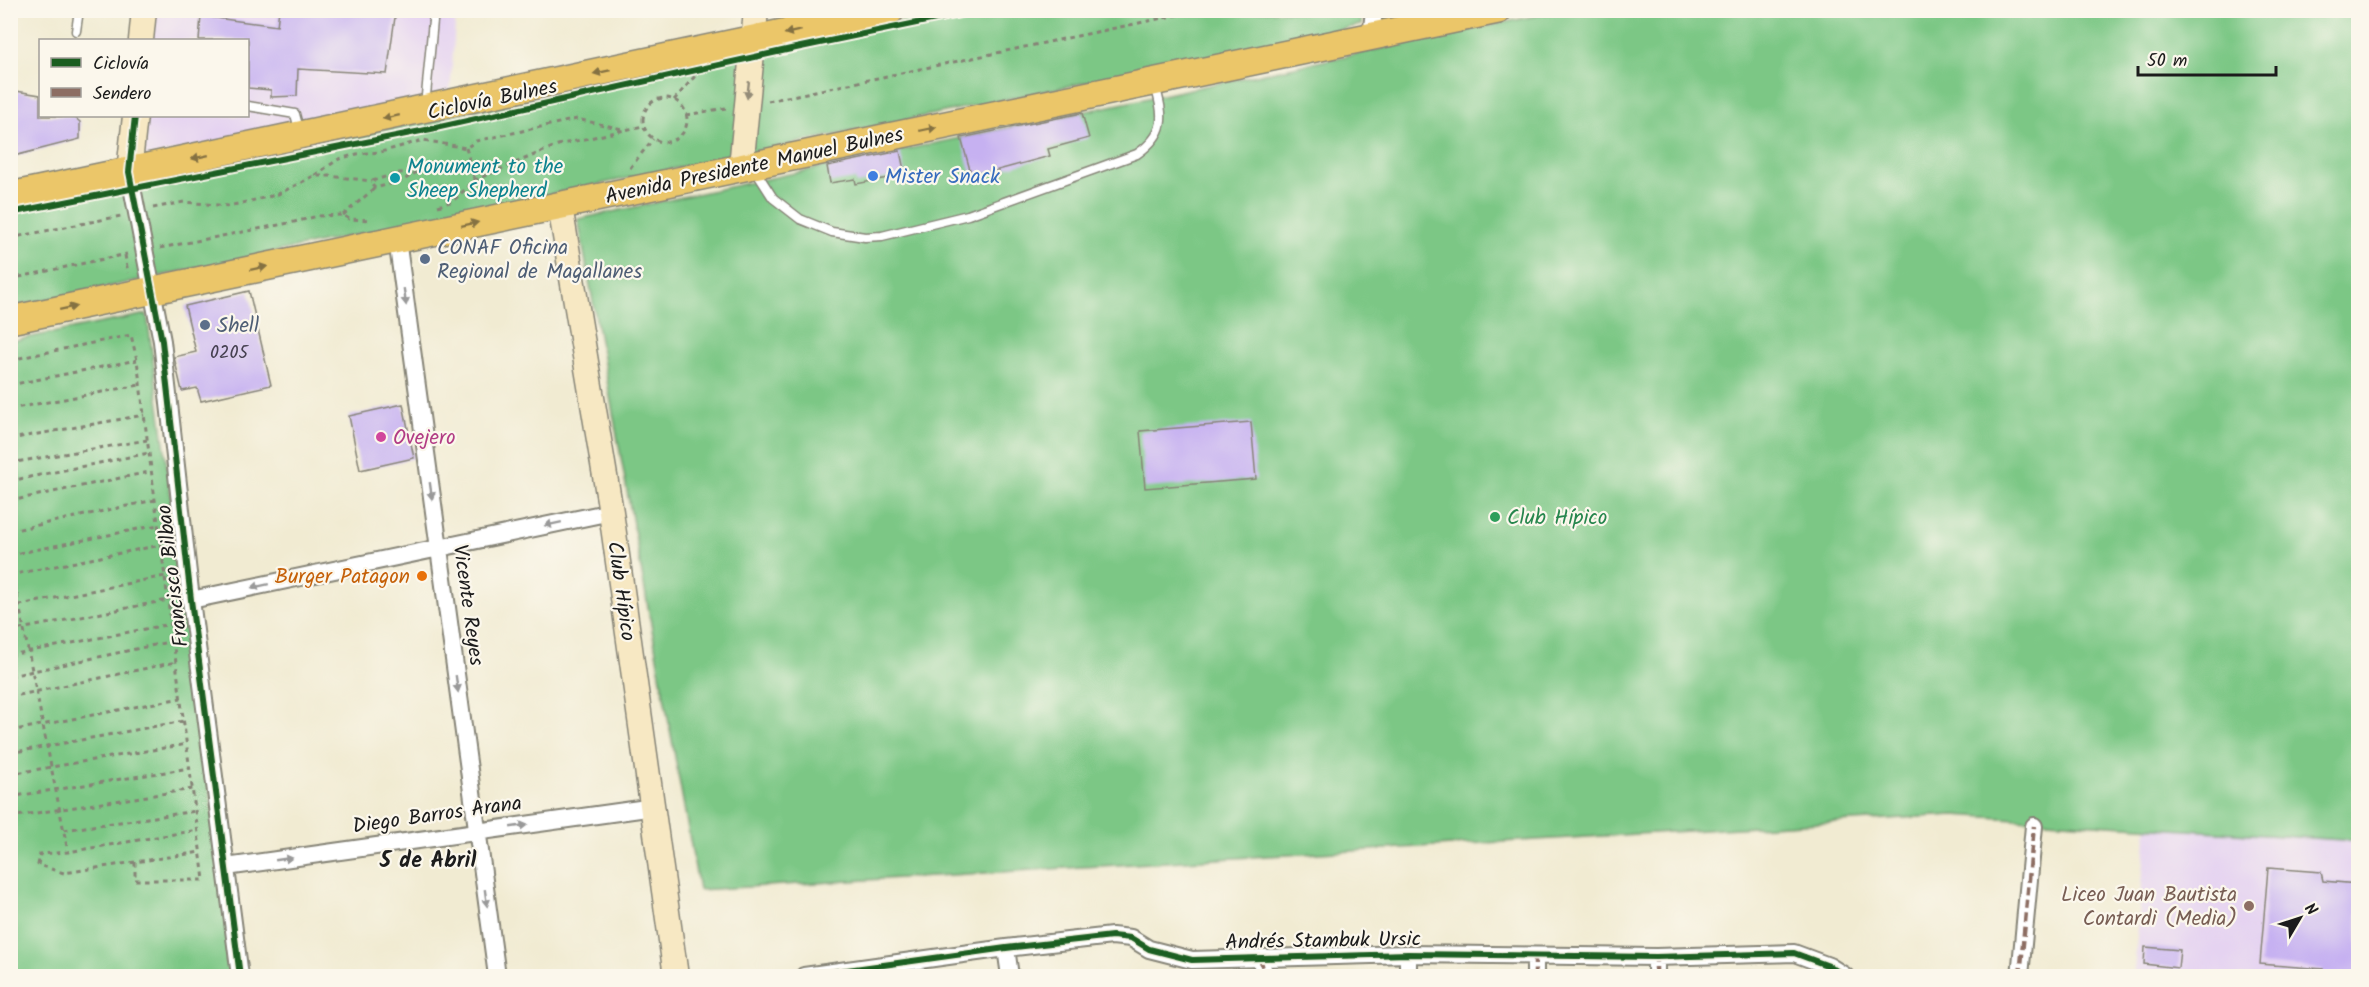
<svg xmlns="http://www.w3.org/2000/svg" width="2369" height="987" font-family="Kalam,sans-serif">
<rect width="100%" height="100%" fill="#fbf7ec"/>
<filter id="ink" filterUnits="userSpaceOnUse"><feTurbulence type="fractalNoise" baseFrequency=".0167" numOctaves="2"/><feDisplacementMap in="SourceGraphic" scale="12" xChannelSelector="R" yChannelSelector="G"/><feConvolveMatrix kernelMatrix="1 2 1 2 8 2 1 2 1" color-interpolation-filters="sRGB"/></filter>
<filter id="wash" filterUnits="userSpaceOnUse"><feTurbulence type="fractalNoise" baseFrequency=".008" numOctaves="4" result="noise"/><feDisplacementMap in="SourceGraphic" scale="24" xChannelSelector="R" yChannelSelector="G"/><feGaussianBlur stdDeviation="1.35" result="paint"/><feColorMatrix in="noise" values="0 0 0 0 0 0 0 0 0 0 0 0 0 0 0 0 0 1.4 0 .05"/><feComposite in="paint" operator="in"/></filter>
<g filter="url(#wash)">
<rect width="100%" height="100%" fill="#f1ebd2"/>
<path fill="#e5d3f1" d="M153,11H456L450,93L141,158L145,116H248V40H151Z
M2147,828L2358,841V976H2196L2134,971Z"/>
<path fill="#7bc785" stroke="#4c7250" stroke-width="1.5" d="M951,11H1362L1361,25L11,307L10,208Z
M1381,11H1428L1380,21Z
M1558,11H2358V841L1954,815L699,890L578,219Z
M147,314L234,976H11V341Z"/>
<g id="blocks">
<path fill="#c6b1f1" d="M279,10H396L387,74L298,69L297,96L271,97V90L248,88V40H199L201,16L277,26Z
M10,90L40,95V116H73L80,122V139L10,157Z
M1082,113L1089,138L1048,149L1050,156L972,177L961,138Z
M900,151L905,175L856,184L855,179L830,183L827,166Z
M249,291L271,385L201,401L197,388L182,391L174,357L196,352L185,306Z
M403,404L414,458L360,470L349,416Z
M1251,422L1256,479L1145,488L1140,431Z
M2268,868L2321,872L2323,881L2358,884V976L2322,973L2323,969L2260,964Z
M2145,947L2180,950L2178,968L2144,964Z"/>
</g>
</g>
<g filter="url(#ink)">
<use href="#blocks" fill-opacity="0" stroke="#868477" stroke-width="1.5"/>
<g fill="none" stroke-linecap="round" stroke-linejoin="round">
<defs>
<path id="lane" d="M76,31L79,10
M248,106L295,114L300,133
M425,106L434,10
M755,170L773,198L800,219L832,232L865,237L882,236L968,215L1137,154C1167,133 1164,117 1155,85"/>
<path id="street" d="M1371,37L1374,10
M129,172L162,341L191,600L240,976
M397,239L497,976
M191,600L611,512
M226,867L654,807
M1006,948L1010,976
M1535,956V976
M1260,958L1265,976
M804,976L1006,948L1112,936L1131,938L1149,949L1192,960L1408,954L1656,957L1794,953L1829,966L1845,976
M1408,976V954
M1656,976V957
M2020,976L2034,826"/>
<path id="secondary" d="M141,40L144,10
M741,168L756,10
M129,172L135,116
M560,206L611,512L676,976"/>
<path id="primary" d="M10,196L891,10
M10,320L1498,10"/>
</defs>
<use href="#lane" stroke="#868477" stroke-width="11"/>
<use href="#street" stroke="#868477" stroke-width="20"/>
<use href="#secondary" stroke="#868477" stroke-width="27"/>
<use href="#primary" stroke="#868477" stroke-width="30"/>
<path stroke="#868477" stroke-width="3" stroke-dasharray="4.5 4.5" stroke-linecap="butt" d="M643 120a22 22 0 1 1 44 0a22 22 0 1 1-44 0Z
M674,100L696,75
M768,101L1201,10
M686,115L726,108
M466,148L475,180
M630,168L653,139
M417,172L402,181L375,188L372,185V181L398,173L417,172L470,161
M315,175L339,159L357,154L381,152L423,140L466,148L476,141L577,119L622,129
M438,206L453,201L475,180L558,145L643,126
M153,208L184,202L229,206L276,195L314,176H329L372,181
M343,215L375,188
M10,238L121,216
M160,248L294,222L318,216L343,215L349,219L371,220
M125,255L128,273
M10,279L127,254
M10,360L131,335L137,360L204,880H135V862L201,852
M10,385L137,360
M10,409L140,385
M10,439L144,415
M10,463L147,440
M10,481L149,453
M10,501L149,472
M10,531L155,500
M10,555L158,525
M10,559L68,852
M10,575L161,545
M10,607L165,576
M10,631L168,600
M10,655L171,624
M10,676L173,641
M10,697L176,662
M10,731L181,698
M10,753L184,721
M10,774L187,744
M10,797L190,768
M10,817L193,789
M64,830L196,811
M135,862L64,873L38,865L40,854L68,852L198,830"/>
<use href="#lane" stroke="#fff" stroke-width="8"/>
<use href="#street" stroke="#fff" stroke-width="16"/>
<use href="#secondary" stroke="#f7e8c3" stroke-width="24"/>
<use href="#primary" stroke="#ebc669" stroke-width="27"/>
<path stroke="#8d6e63" stroke-width="4.5" stroke-dasharray="9 4.5" stroke-linecap="butt" d="M1535,956V976
M1260,958L1265,976
M1656,976V957
M2020,976L2034,826"/>
<defs>
<path id="cycleway" d="M135,116L129,172L162,341L191,600L240,976
M10,213L431,129L791,49L979,10
M804,976L1006,948L1112,936L1131,938L1149,949L1192,960L1408,954L1656,957L1794,953L1829,966L1845,976"/>
</defs>
<use href="#cycleway" stroke="#fbf7ec" stroke-width="10"/>
<use href="#cycleway" stroke="#1b5e20" stroke-width="6"/>
</g>
<defs><path id="oneway-solid" d="M-6-.8H1V-3.2L6.5 0L1 3.2V.8H-6Z" transform="scale(1.5)"/></defs>
<g fill="#847142">
<use href="#oneway-solid" transform="translate(793 32) rotate(168)"/>
<use href="#oneway-solid" transform="translate(602 72) rotate(168)"/>
<use href="#oneway-solid" transform="translate(391 117) rotate(168)"/>
<use href="#oneway-solid" transform="translate(928 129) rotate(-12)"/>
<use href="#oneway-solid" transform="translate(200 157) rotate(168)"/>
<use href="#oneway-solid" transform="translate(470 224) rotate(-12)"/>
<use href="#oneway-solid" transform="translate(259 268) rotate(-12)"/>
<use href="#oneway-solid" transform="translate(68 308) rotate(-12)"/>
</g>
<use fill="#948c78" href="#oneway-solid" transform="translate(748 90) rotate(96)"/>
<g fill="#999">
<use href="#oneway-solid" transform="translate(405 297) rotate(82)"/>
<use href="#oneway-solid" transform="translate(431 491) rotate(82)"/>
<use href="#oneway-solid" transform="translate(553 524) rotate(168)"/>
<use href="#oneway-solid" transform="translate(260 586) rotate(168)"/>
<use href="#oneway-solid" transform="translate(457 684) rotate(82)"/>
<use href="#oneway-solid" transform="translate(519 826) rotate(-8)"/>
<use href="#oneway-solid" transform="translate(284 859) rotate(-8)"/>
<use href="#oneway-solid" transform="translate(486 898) rotate(82)"/>
</g>
</g>
<circle fill="#3f7fe0" stroke="#fbf7ec" stroke-width="2" cx="873" cy="176" r="6"/>
<circle fill="#0f9aa8" stroke="#fbf7ec" stroke-width="2" cx="395" cy="178" r="6"/>
<g fill="#5c6f8a" stroke="#fbf7ec" stroke-width="2">
<circle cx="425" cy="259" r="6"/>
<circle cx="205" cy="325" r="6"/>
</g>
<circle fill="#d1479c" stroke="#fbf7ec" stroke-width="2" cx="381" cy="437" r="6"/>
<circle fill="#2e9e5b" stroke="#fbf7ec" stroke-width="2" cx="1495" cy="517" r="6"/>
<circle fill="#e8710a" stroke="#fbf7ec" stroke-width="2" cx="422" cy="576" r="6"/>
<circle fill="#8d6e63" stroke="#fbf7ec" stroke-width="2" cx="2249" cy="906" r="6"/>
<g text-anchor="middle" stroke-width="4.5" stroke-linejoin="round" paint-order="stroke">
<g font-size="18" fill="#464151">
<text x="229" y="358">0205</text>
</g>
<g font-size="21" fill="#1c1c1c" stroke="#fbf7ec">
<text transform="translate(492 99) rotate(-12)" y="7">Ciclovía Bulnes</text>
<text transform="translate(754 165) rotate(-12)" y="7">Avenida Presidente Manuel Bulnes</text>
<text transform="translate(172 576) rotate(-97)" y="7">Francisco Bilbao</text>
<text transform="translate(622 591) rotate(82)" y="7">Club Hípico</text>
<text transform="translate(469 605) rotate(82)" y="7">Vicente Reyes</text>
<text transform="translate(437 814) rotate(-8)" y="7">Diego Barros Arana</text>
<text transform="translate(1323 940) rotate(-1)" y="7">Andrés Stambuk Ursic</text>
</g>
<g font-size="21" fill="#0d838f" stroke="#fbf7ec" text-anchor="start">
<text x="407" y="173">Monument to the<tspan x="407" dy="24">Sheep Shepherd</tspan></text>
</g>
<g font-size="21" fill="#366cbe" stroke="#fbf7ec" text-anchor="start">
<text x="885" y="183">Mister Snack</text>
</g>
<g font-size="21" fill="#4e5e75" stroke="#fbf7ec" text-anchor="start">
<text x="437" y="254">CONAF Oficina<tspan x="437" dy="24">Regional de Magallanes</tspan></text>
<text x="217" y="332">Shell</text>
</g>
<g font-size="21" fill="#b23c85" stroke="#fbf7ec" text-anchor="start">
<text x="393" y="444">Ovejero</text>
</g>
<g font-size="21" fill="#27864d" stroke="#fbf7ec" text-anchor="start">
<text x="1507" y="524">Club Hípico</text>
</g>
<g font-size="21" fill="#c56008" stroke="#fbf7ec" text-anchor="end">
<text x="410" y="583">Burger Patagon</text>
</g>
<g font-size="21" fill="#785e54" stroke="#fbf7ec" text-anchor="end">
<text x="2237" y="901">Liceo Juan Bautista<tspan x="2237" dy="24">Contardi (Media)</tspan></text>
</g>
<g font-size="22" font-weight="bold" fill="#1c1c1c" stroke="#fbf7ec">
<text x="428" y="867">5 de Abril</text>
</g>
</g>
<rect width="2369" height="987" fill="none" stroke="#fbf7ec" stroke-width="36"/>
<rect x="39" y="39" width="210" height="78" fill="#fbf7ec" stroke="#a29f99" stroke-width="1.5"/>
<rect x="51" y="58" width="30" height="9" fill="#1b5e20" stroke="#a29f99" stroke-width="1.5"/>
<text x="93" y="69" font-size="18" fill="#1c1c1c">Ciclovía</text>
<rect x="51" y="88" width="30" height="9" fill="#8d6e63" stroke="#a29f99" stroke-width="1.5"/>
<text x="93" y="99" font-size="18" fill="#1c1c1c">Sendero</text>
<g transform="translate(2300 918) rotate(51)" stroke="#fbf7ec" stroke-width="4.5" paint-order="stroke">
<path d="M0-4.5L10 22L0 15L-10 22Z" fill="#1c1c1c"/>
<text y="-9" font-size="16" font-weight="bold" text-anchor="middle" fill="#1c1c1c">N</text>
</g>
<path d="M2138 66v9h138v-9" fill="none" stroke="#1c1c1c" stroke-width="3"/>
<text x="2147" y="66" font-size="18" fill="#1c1c1c" stroke="#fbf7ec" stroke-width="4.5" paint-order="stroke">50 m</text>
</svg>
